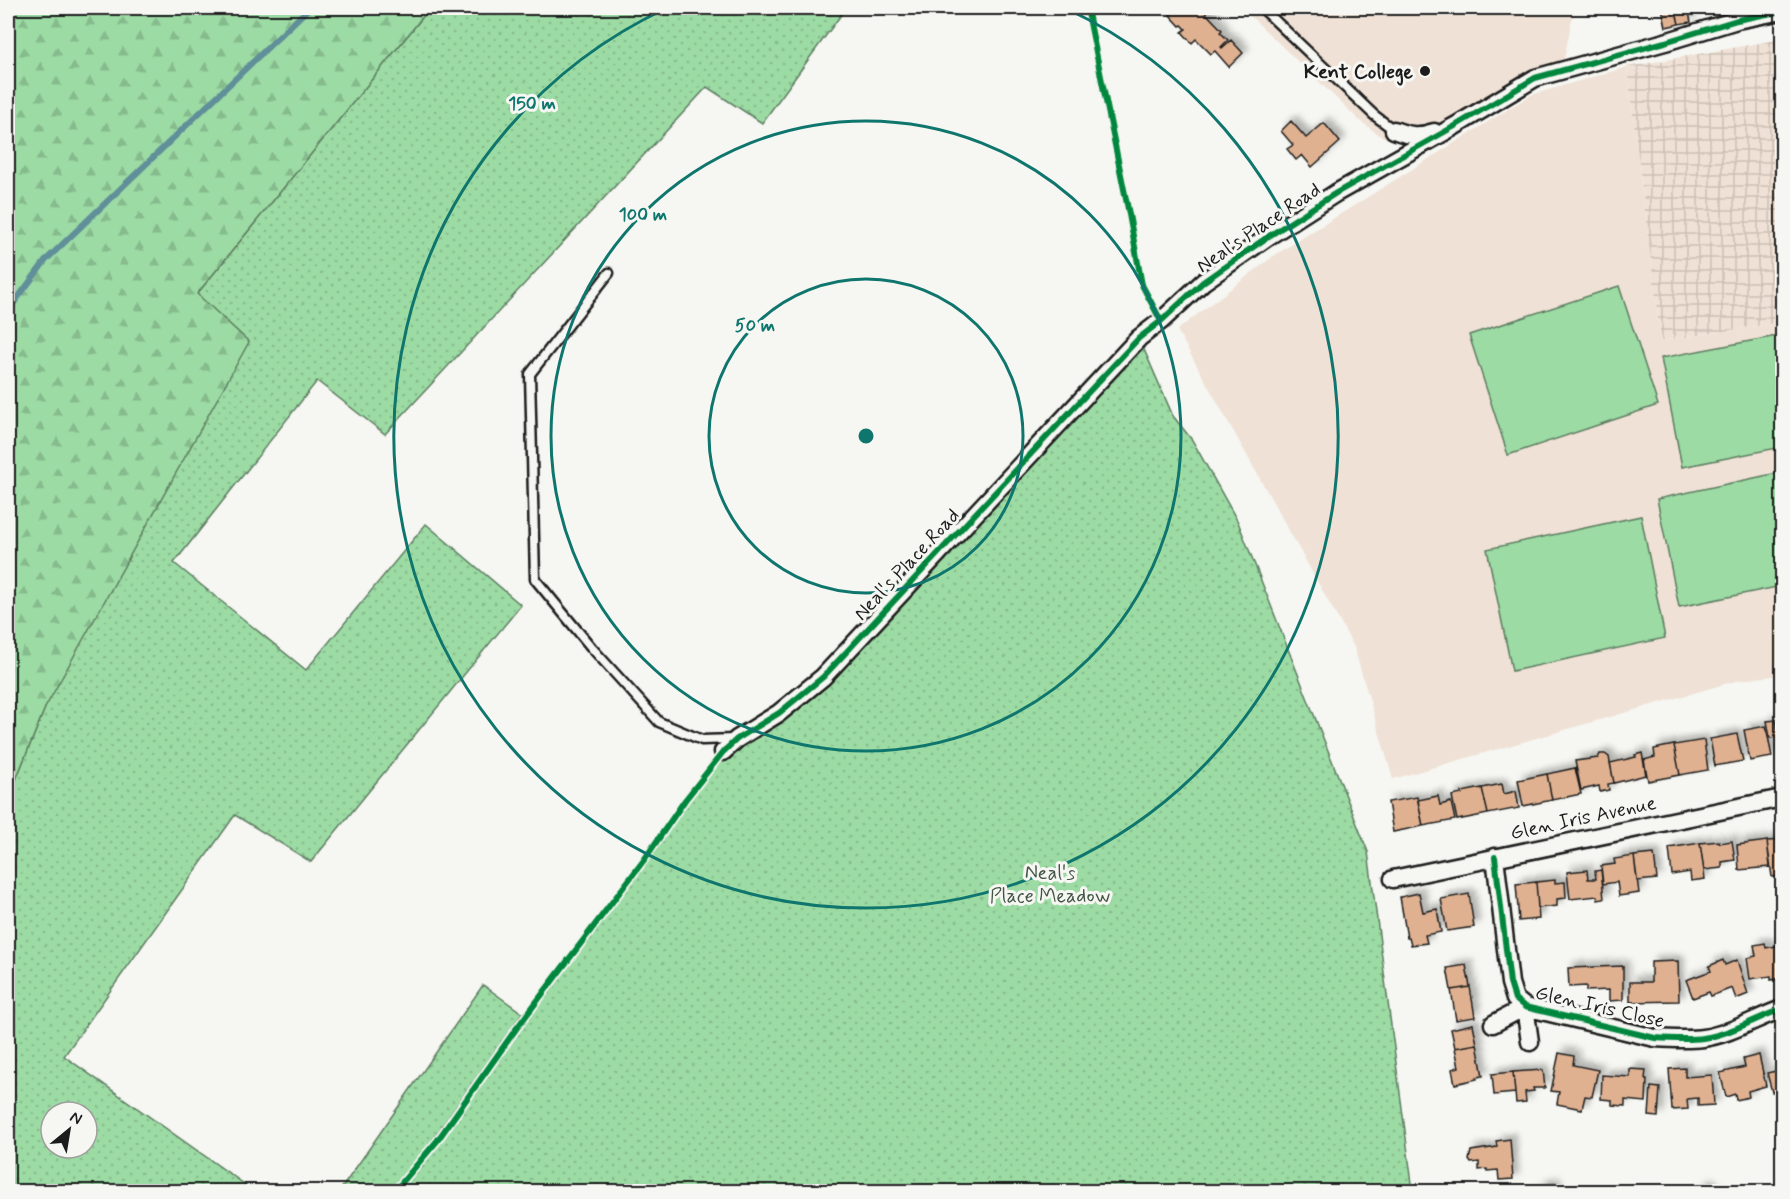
<svg xmlns="http://www.w3.org/2000/svg" width="1790" height="1199" font-family="Mynerve,sans-serif">
<defs>
<pattern id="industrial-grid" width="8" height="8" patternUnits="userSpaceOnUse" patternTransform="scale(1.5)"><rect width="8" height="8" fill="#efe1d5"/><path d="M0 4h8M4 0v8" fill="none" stroke="#ccc0b6"/></pattern>
<pattern id="green-dots" width="8" height="8" patternUnits="userSpaceOnUse" patternTransform="scale(1.5)"><rect width="8" height="8" fill="#9cdba4"/><path d="M2 2h.1M6 6h.1" fill="none" stroke="#86bb8d" stroke-width="1.8" stroke-linecap="round"/></pattern>
<pattern id="forest-firs" width="22" height="20" patternUnits="userSpaceOnUse" patternTransform="scale(1.5)"><rect width="22" height="20" fill="#9cdba4"/><path d="M5 1l3.5 6h-7zM16 11l3.5 6h-7z" fill="#86bb8d"/></pattern>
<filter id="shadow"><feDropShadow dx="5.5" dy="-5.5" stdDeviation="3" flood-color="#0004"/></filter>
</defs>
<rect width="100%" height="100%" fill="#f6f6f2"/>
<filter id="ink" filterUnits="userSpaceOnUse"><feTurbulence type="fractalNoise" baseFrequency=".0167" numOctaves="2"/><feDisplacementMap in="SourceGraphic" scale="12" xChannelSelector="R" yChannelSelector="G"/><feConvolveMatrix kernelMatrix="1 2 1 2 8 2 1 2 1" color-interpolation-filters="sRGB"/></filter>
<g filter="url(#ink)">
<path fill="#efe1d5" d="M1242,8H1574L1564,59L1519,83L1439,131L1407,141H1394L1379,135L1359,120Z
M1627,67L1661,341L1782,322V675L1739,680L1393,779L1354,647L1177,330L1275,255L1531,95Z"/>
<path fill="url(#industrial-grid)" d="M1782,39V322L1661,341L1627,67Z"/>
<path fill="url(#green-dots)" stroke="#5c7c60" stroke-width="1.5" fill-rule="evenodd" d="M430,8H846L762,123L707,87L385,434L317,381L174,563L306,670L426,524L521,605L311,862L235,815L64,1056L254,1191L8,1192V799L45,708L197,294ZM51,1112H87V1148H51Z
M1139,338L1173,416L1192,440L1238,522L1368,852L1413,1191L339,1192L483,985L522,1013L406,1177L437,1141L559,972L644,860L685,800L737,739L779,713Z"/>
<path fill="url(#forest-firs)" stroke="#5c7c60" stroke-width="1.5" d="M8,8H430L197,294L249,342L45,708L8,799Z"/>
<path fill="#9cdba4" stroke="#5c7c60" stroke-width="1.5" d="M1619,286L1658,405L1508,455L1469,335Z
M1782,335V447L1682,467L1661,358Z
M1782,472V586L1679,607L1657,499Z
M1641,516L1665,638L1512,671L1487,549Z"/>
<g fill="none" stroke-linecap="round" stroke-linejoin="round">
<path stroke="#608f99" stroke-width="6" d="M8,311L46,260L309,8"/>
</g>
<path fill="#e0b191" stroke="#1c1c1c" stroke-width="1.5" filter="url(#shadow)" d="M1178,8H1201L1222,30L1220,32L1228,40L1221,47L1222,48L1231,40L1243,53L1229,67L1215,51L1211,54L1196,39L1192,43L1182,32L1186,29L1182,25L1180,26L1170,15Z
M1662,8H1675L1679,24L1666,27Z
M1675,8H1688L1691,22L1679,24Z
M1291,121L1306,138L1324,123L1340,142L1312,167L1302,155L1296,160L1287,149L1293,145L1281,131Z
M1776,720L1778,737L1770,738L1767,721Z
M1766,726L1772,757L1750,761L1744,730Z
M1737,734L1743,761L1715,766L1710,739Z
M1704,740L1708,770L1680,775L1674,745Z
M1674,745L1680,775L1648,781L1644,760L1655,757L1654,749Z
M1642,753L1646,775L1614,783L1610,763L1636,757L1635,755Z
M1600,754H1605L1609,757L1614,783L1608,784L1609,790L1600,792L1599,786L1581,790L1575,761L1598,758Z
M1575,768L1581,794L1552,800L1547,774Z
M1547,774L1552,800L1523,806L1518,780Z
M1502,784L1504,794L1516,791L1519,808L1488,814L1482,788Z
M1482,788L1488,814L1457,820L1452,796L1462,794V792Z
M1438,796L1440,805L1451,802L1455,820L1423,826L1418,800Z
M1417,797L1423,826L1393,832L1388,802Z
M1782,840V876L1772,877L1767,841Z
M1719,841V843L1732,841L1735,860L1722,862V868L1704,870L1700,843Z
M1767,841L1770,867L1739,870L1737,845Z
M1700,843L1705,879L1691,881L1690,872L1672,875L1669,848Z
M1654,854L1657,879L1637,881L1634,856Z
M1634,856L1639,893L1619,896L1617,882L1603,884L1601,866L1615,864L1614,859Z
M1587,870L1588,879H1596L1595,871L1601,870L1604,899L1598,900L1597,896L1570,899L1567,872Z
M1555,880V883L1565,882L1566,898L1557,899V906L1538,908L1536,882Z
M1536,882L1539,919L1519,921L1516,884Z
M1419,893L1423,912L1437,909L1441,932L1425,935L1427,943L1411,945L1409,938H1407L1400,897Z
M1469,894L1474,927L1447,931L1441,899Z
M1765,943L1766,948L1782,945V978L1771,980V976L1750,979L1747,958L1756,956L1754,945Z
M1723,960L1725,965L1737,960L1748,994L1736,999L1732,988L1711,996L1709,992L1693,998L1686,980L1711,971L1709,966Z
M1678,961L1679,1001L1630,1002V982H1651V962Z
M1466,965L1470,987L1451,990L1447,968Z
M1623,966V1000L1609,1001V990L1586,991V986L1569,987L1568,968Z
M1470,987L1475,1017L1456,1020L1451,990Z
M1473,1024L1477,1044L1455,1048L1451,1029Z
M1779,1042H1782V1079Z
M1477,1044L1483,1076L1477,1077V1079L1455,1084L1452,1069L1459,1067L1455,1048Z
M1559,1053L1574,1056L1573,1065L1598,1070L1592,1097L1585,1096L1582,1109L1557,1104L1559,1092L1551,1091Z
M1759,1055L1766,1086L1748,1091L1749,1097L1736,1100L1735,1094L1726,1097L1720,1073L1745,1067L1743,1059Z
M1685,1068V1077L1712,1075L1714,1105L1698,1106V1098L1687,1099L1688,1109L1672,1110L1669,1069Z
M1630,1069L1646,1070L1645,1079H1647L1646,1102L1625,1100V1106L1612,1105V1100L1601,1099L1602,1075L1630,1077Z
M1543,1070L1545,1088H1533L1534,1091L1525,1092L1526,1102L1516,1103L1513,1072Z
M1776,1071L1781,1090L1772,1092L1767,1073Z
M1513,1072L1515,1093L1494,1095L1492,1074Z
M1651,1087L1660,1088L1658,1117L1649,1116Z
M1510,1139L1513,1179L1499,1180L1498,1170L1487,1171V1169L1479,1170V1162L1471,1163L1469,1160L1471,1151L1497,1147L1496,1141Z
M1555,1184V1192H1532L1542,1190V1185Z
M1707,1184L1714,1192H1698Z"/>
<g fill="none" stroke-linecap="round" stroke-linejoin="round">
<defs>
<path id="service" d="M1262,8L1374,115L1394,130
M609,273L530,374L535,579L591,647L659,722L702,740L735,739"/>
<path id="minor" d="M1394,130C1409,136 1419,137 1434,132
M723,752L737,739L779,713L823,677L1139,338L1161,321L1203,282L1269,236L1336,193L1455,126L1535,78L1665,42L1737,20L1782,11
M1495,857L1510,983L1515,999L1525,1007L1655,1038C1671,1039 1687,1040 1703,1038C1731,1034 1756,1018 1782,1009
M1393,879L1782,798
M1493,1024L1525,1007L1530,1042"/>
</defs>
<use href="#service" stroke="#1c1c1c" stroke-width="13"/>
<use href="#minor" stroke="#1c1c1c" stroke-width="21"/>
<use href="#service" stroke="#f6f6f2" stroke-width="8"/>
<use href="#minor" stroke="#f6f6f2" stroke-width="16"/>
<defs>
<path id="cycleway" d="M1087,8L1128,209L1142,285L1161,321
M1495,857L1510,983L1515,999L1525,1007L1655,1038C1671,1039 1687,1040 1703,1038C1731,1034 1756,1018 1782,1009
M394,1192L437,1141L516,1029L644,860L685,800L723,752L737,739L779,713L823,677L1139,338L1161,321L1203,282L1269,236L1336,193L1455,126L1535,78L1665,42L1737,20L1782,11"/>
</defs>
<use href="#cycleway" stroke="#f6f6f2" stroke-width="10"/>
<use href="#cycleway" stroke="#00873e" stroke-width="6"/>
</g>
</g>
<g fill="none" stroke="#0f766e" stroke-width="3">
<circle cx="866" cy="436" r="157"/>
<circle cx="866" cy="436" r="315"/>
<path d="M1065 8A472 472 0 1 1 667 8"/>
</g>
<circle fill="#1c1c1c" stroke="#f6f6f2" stroke-width="2" cx="1425" cy="71" r="6"/>
<g text-anchor="middle" stroke-width="6" stroke-linejoin="round" paint-order="stroke">
<g font-size="20" font-weight="bold" fill="#1c1c1c" stroke="#f6f6f2" text-anchor="end">
<text x="1413" y="78">Kent College</text>
</g>
<g font-size="20" fill="#1c1c1c" stroke="#f6f6f2">
<text transform="translate(1258 227) rotate(-34)" y="7">Neal's Place Road</text>
<text transform="translate(906 564) rotate(-47)" y="7">Neal's Place Road</text>
<text transform="translate(1583 817) rotate(-12)" y="7">Glen Iris Avenue</text>
<text transform="translate(1600 1006) rotate(13)" y="7">Glen Iris Close</text>
</g>
<g font-size="20" fill="#425545" stroke="#f6f6f2">
<text x="1050" y="879">Neal's<tspan x="1050" dy="23">Place Meadow</tspan></text>
</g>
</g>
<circle cx="866" cy="436" r="9" fill="#0f766e" stroke="#f6f6f2" stroke-width="3"/>
<g font-size="18" text-anchor="middle" font-weight="bold" fill="#0f766e" stroke="#f6f6f2" stroke-width="6" stroke-linejoin="round" paint-order="stroke">
<text x="532" y="109">150 m</text>
<text x="643" y="220">100 m</text>
<text x="755" y="331">50 m</text>
</g>
<rect width="1790" height="1199" fill="none" stroke="#f6f6f2" stroke-width="30"/>
<rect x="15" y="15" width="1760" height="1169" fill="none" stroke="#1c1c1c" stroke-width="2" filter="url(#ink)"/>
<g transform="translate(69 1130) rotate(30)"><circle r="28" fill="#f6f6f2" stroke="#9f9f9c" stroke-width="1.5"/>
<path d="M0-4.5L10 22L0 15L-10 22Z" fill="#1c1c1c"/>
<text y="-9" font-size="16" font-weight="bold" text-anchor="middle" fill="#1c1c1c">N</text>
</g>
</svg>
